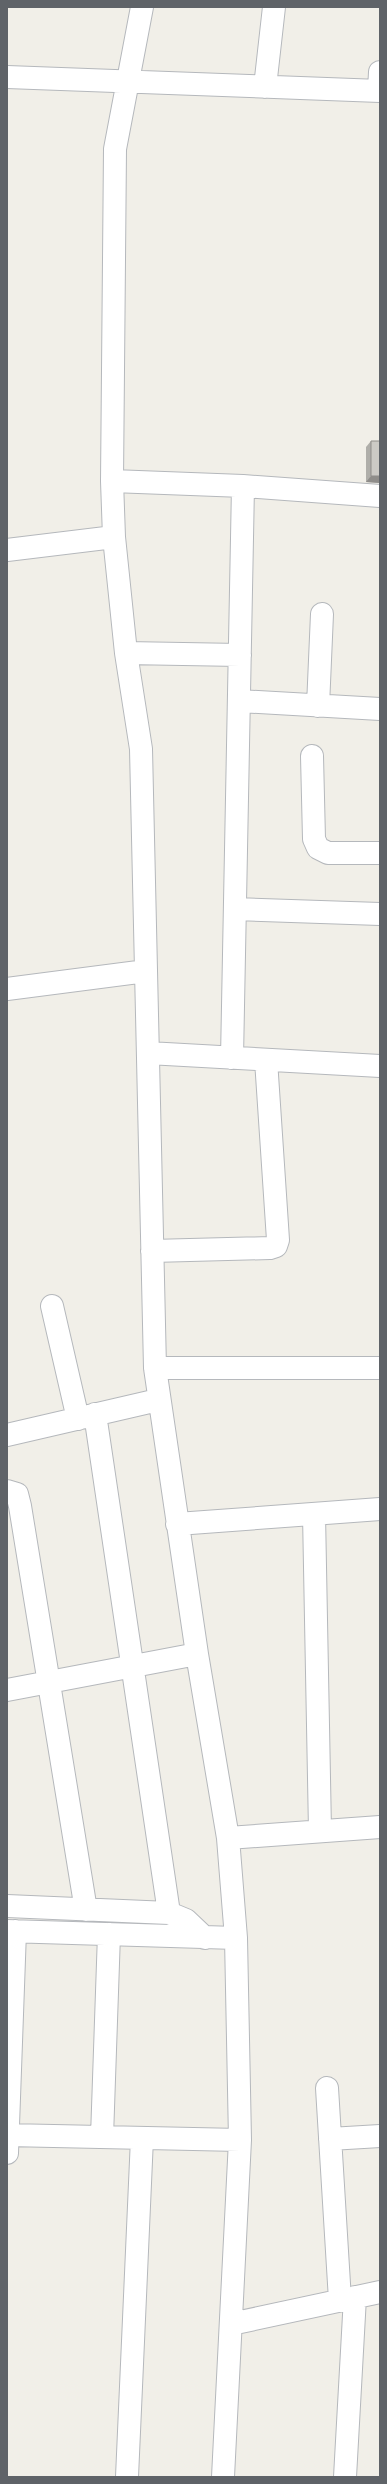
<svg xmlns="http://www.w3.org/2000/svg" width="387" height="2484" font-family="'Open Sans',sans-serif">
<rect width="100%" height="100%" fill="#f1efe8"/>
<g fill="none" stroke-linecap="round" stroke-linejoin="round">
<defs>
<path id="minor" d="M142,7L115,149L112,481L114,537L126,653L141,749L155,1368L197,1654L228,1838L236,1938L240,2140L223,2477
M7,77L380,91
M265,87L274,7
M379,91L380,72
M112,481L243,486L380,496
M7,550L114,537
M126,653L240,655
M239,701L380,709
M318,706L322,614
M312,756L314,839L318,848L328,853H380
M235,909L380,914
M7,989L146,971
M148,1053L380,1066
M232,1058L243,486
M152,1251L270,1248L276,1246L278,1240L266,1060
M52,1306L78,1419
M155,1368H380
M95,1414L169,1913
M7,1435L158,1400
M7,1491L17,1494L20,1506L86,1910
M314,1514L320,1831
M177,1524L380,1509
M7,1690L197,1654
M228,1838L380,1827
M7,1906L169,1913L186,1920L205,1938
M7,1931L236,1938
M327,2088L340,2300
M7,2135L240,2140
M102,2137L109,1934
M330,2139L380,2136
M7,2153L15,1931
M231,2324L380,2292
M127,2477L142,2138
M345,2477L355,2297"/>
</defs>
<use href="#minor" stroke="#b5b8bc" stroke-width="24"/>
<use href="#minor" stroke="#fff" stroke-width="22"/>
</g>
<path fill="#afaea9" d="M371,441L380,483L366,482V447Z"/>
<path fill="#8f8d8a" d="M371,476H380V483L366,482Z"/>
<path fill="#cccac5" stroke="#8f8d8a" d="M371,441H380V476H371Z"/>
<rect width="387" height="2484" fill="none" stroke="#5f6368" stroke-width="16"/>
</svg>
